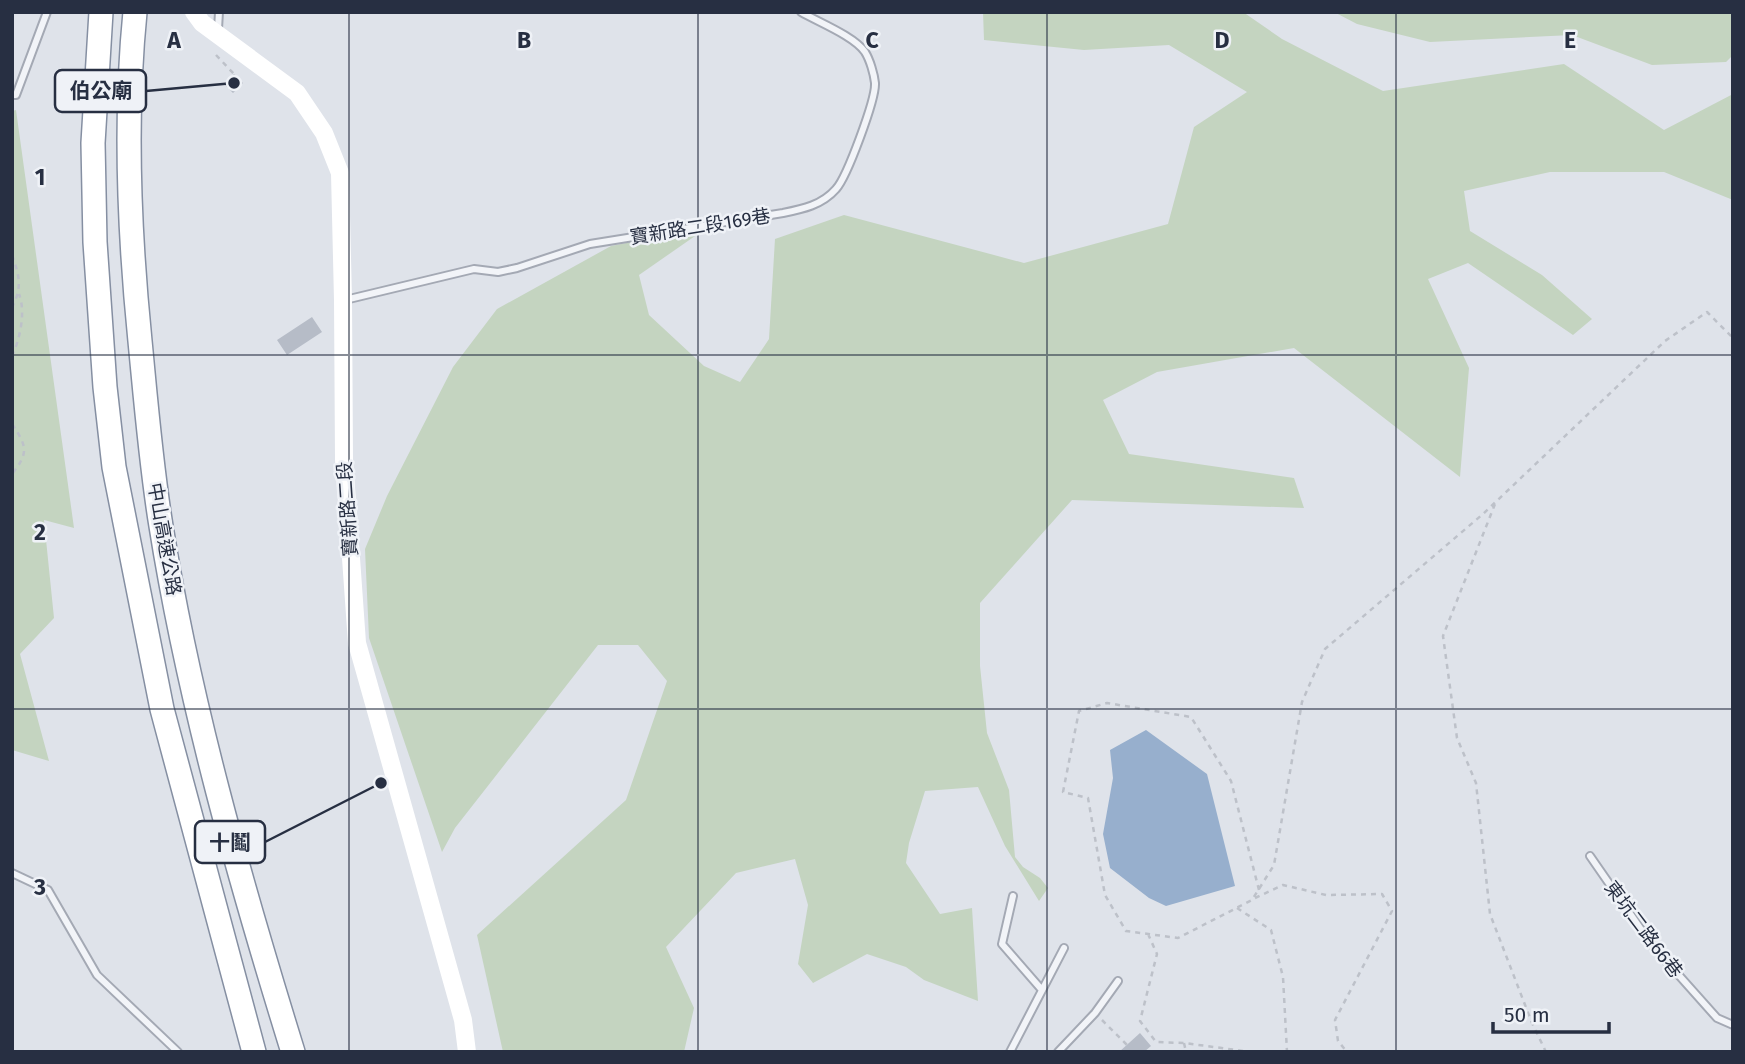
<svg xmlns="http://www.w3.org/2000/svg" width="1745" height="1064" font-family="'Fira Sans','Noto Sans TC',sans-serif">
<rect width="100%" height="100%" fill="#dfe3ea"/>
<path fill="#c4d4c0" d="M983,12H1243L1282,39L1383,91L1564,64L1664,130L1733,94V200L1664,172H1550L1464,191L1470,231L1542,275L1592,319L1573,335L1468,263L1428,279L1469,368L1460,477L1294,348L1157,372L1103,400L1129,454L1294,478L1304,508L1072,500L980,603V666L987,733L1009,790L1015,857L1023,867L1040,878L1048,888L1039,901L1005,846L978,787L925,791L909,843L906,863L940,914L972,908L978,1001L924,980L906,967L867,954L813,983L798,964L808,905L795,859L736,873L666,947L694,1008L684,1052H503L477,935L626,800L667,681L638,645H598L455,828L442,852L369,638L365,549L387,496L453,367L497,309L611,246L708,227L639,275L649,315L704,366L740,382L769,339L775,239L844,215L1024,263L1168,224L1194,127L1247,92L1169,45L1084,50L984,40Z
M1334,12H1733V55L1726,62L1652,65L1572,35L1430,42L1357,24Z
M16,110L74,528L44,520L54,618L20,654L49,761L12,750V111Z"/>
<path fill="#97afcd" d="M1146,730L1207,774L1235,886L1166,906L1149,898L1110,868L1103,834L1113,778L1110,750Z"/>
<path fill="#b6bcc7" d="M234,74L243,83L233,93L224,84Z
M312,317L322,332L287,355L277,340Z
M1140,1033L1151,1046L1144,1052H1119Z"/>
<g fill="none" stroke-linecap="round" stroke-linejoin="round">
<defs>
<path id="lane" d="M218,29L219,12
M12,95H16L47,12
M345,300L474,269L498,272L517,268L590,244L783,213C803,209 822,205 836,189C847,177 876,99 875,83C874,74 870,60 865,52C854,36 818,22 801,12
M1590,856L1651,944L1717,1018L1733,1025
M12,873L48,890L97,975L178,1052
M1013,896L1002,944L1042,990
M1010,1052L1064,948
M1058,1052L1095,1013L1118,981"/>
<path id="highway" d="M101,12L93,143L95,242L105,387L114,467L162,709L254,1052
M135,12C124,122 129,232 140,341C146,403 151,465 161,526C189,702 240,881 293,1052"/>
</defs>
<use href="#lane" stroke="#a4a9b4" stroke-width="10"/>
<use href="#highway" stroke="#858fa2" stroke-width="26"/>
<path stroke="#bdc1c9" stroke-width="2.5" stroke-dasharray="5 5" stroke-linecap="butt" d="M216,55L234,74
M12,255C19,275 23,287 12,307
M12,356C20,339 26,312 19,294
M12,424C27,446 29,453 12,474
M1495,504L1443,636L1457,738L1476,783L1490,914L1532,1023L1546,1052
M1259,890L1231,781L1191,717L1107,703L1079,711L1063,792L1088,798L1105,895L1126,931L1178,938L1252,900L1274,865L1302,702L1325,649L1483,514L1665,341L1707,312L1733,338
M1255,898L1283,885L1326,895L1382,894L1392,911L1335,1020L1338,1041L1347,1052
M1237,908L1271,930L1283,977L1287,1052
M1148,934L1157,954L1140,1021L1156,1042L1184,1043L1251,1052
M1102,1020L1127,1045
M1184,1043L1186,1052"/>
<use href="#lane" stroke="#f2f4f8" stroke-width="6"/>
<path stroke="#fff" stroke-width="18" d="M194,12L202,23L297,93L324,133L340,173L343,300L344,459L357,643L463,1020L467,1052"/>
<use href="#highway" stroke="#fff" stroke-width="23"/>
</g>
<path fill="none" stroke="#272f42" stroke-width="2" stroke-opacity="0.55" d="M349,12V1052M698,12V1052M1047,12V1052M1396,12V1052M12,355H1733M12,709H1733"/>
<g text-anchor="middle" stroke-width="5" stroke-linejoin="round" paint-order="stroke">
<g font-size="19" fill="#272f42" stroke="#eff2f7">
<text transform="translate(700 226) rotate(-9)" y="7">寶新路二段169巷</text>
<text transform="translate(347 509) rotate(-94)" y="7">寶新路二段</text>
<text transform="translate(165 539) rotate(80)" y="7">中山高速公路</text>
<text transform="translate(1644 929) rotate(53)" y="7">東坑二路66巷</text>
</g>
</g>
<g font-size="23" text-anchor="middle" font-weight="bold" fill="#272f42" stroke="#eff2f7" stroke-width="5" stroke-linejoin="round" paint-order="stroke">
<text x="174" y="48">A</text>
<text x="524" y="48">B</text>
<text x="872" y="48">C</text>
<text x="1222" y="48">D</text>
<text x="1570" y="48">E</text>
<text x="40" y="185">1</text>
<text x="40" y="540">2</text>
<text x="40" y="895">3</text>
</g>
<path fill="none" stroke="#272f42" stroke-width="2.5" d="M234 83L146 91M381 783L265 842"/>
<g fill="#272f42" stroke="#eff2f7" stroke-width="2.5">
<circle cx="234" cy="83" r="7"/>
<circle cx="381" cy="783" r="7"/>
</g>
<g fill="#eff2f7" stroke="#272f42" stroke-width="2.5">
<rect x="55" y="70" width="91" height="42" rx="7"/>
<rect x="195" y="821" width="70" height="42" rx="7"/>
</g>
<g font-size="21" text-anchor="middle" font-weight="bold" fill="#272f42">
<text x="101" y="98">伯公廟</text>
<text x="230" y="850">十鬮</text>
</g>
<rect width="1745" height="1064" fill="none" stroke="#272f42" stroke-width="28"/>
<path d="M1493 1022v10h116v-10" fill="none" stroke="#272f42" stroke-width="3.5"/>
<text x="1504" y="1022" font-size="21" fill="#272f42" stroke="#eff2f7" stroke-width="5" paint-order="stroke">50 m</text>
</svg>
